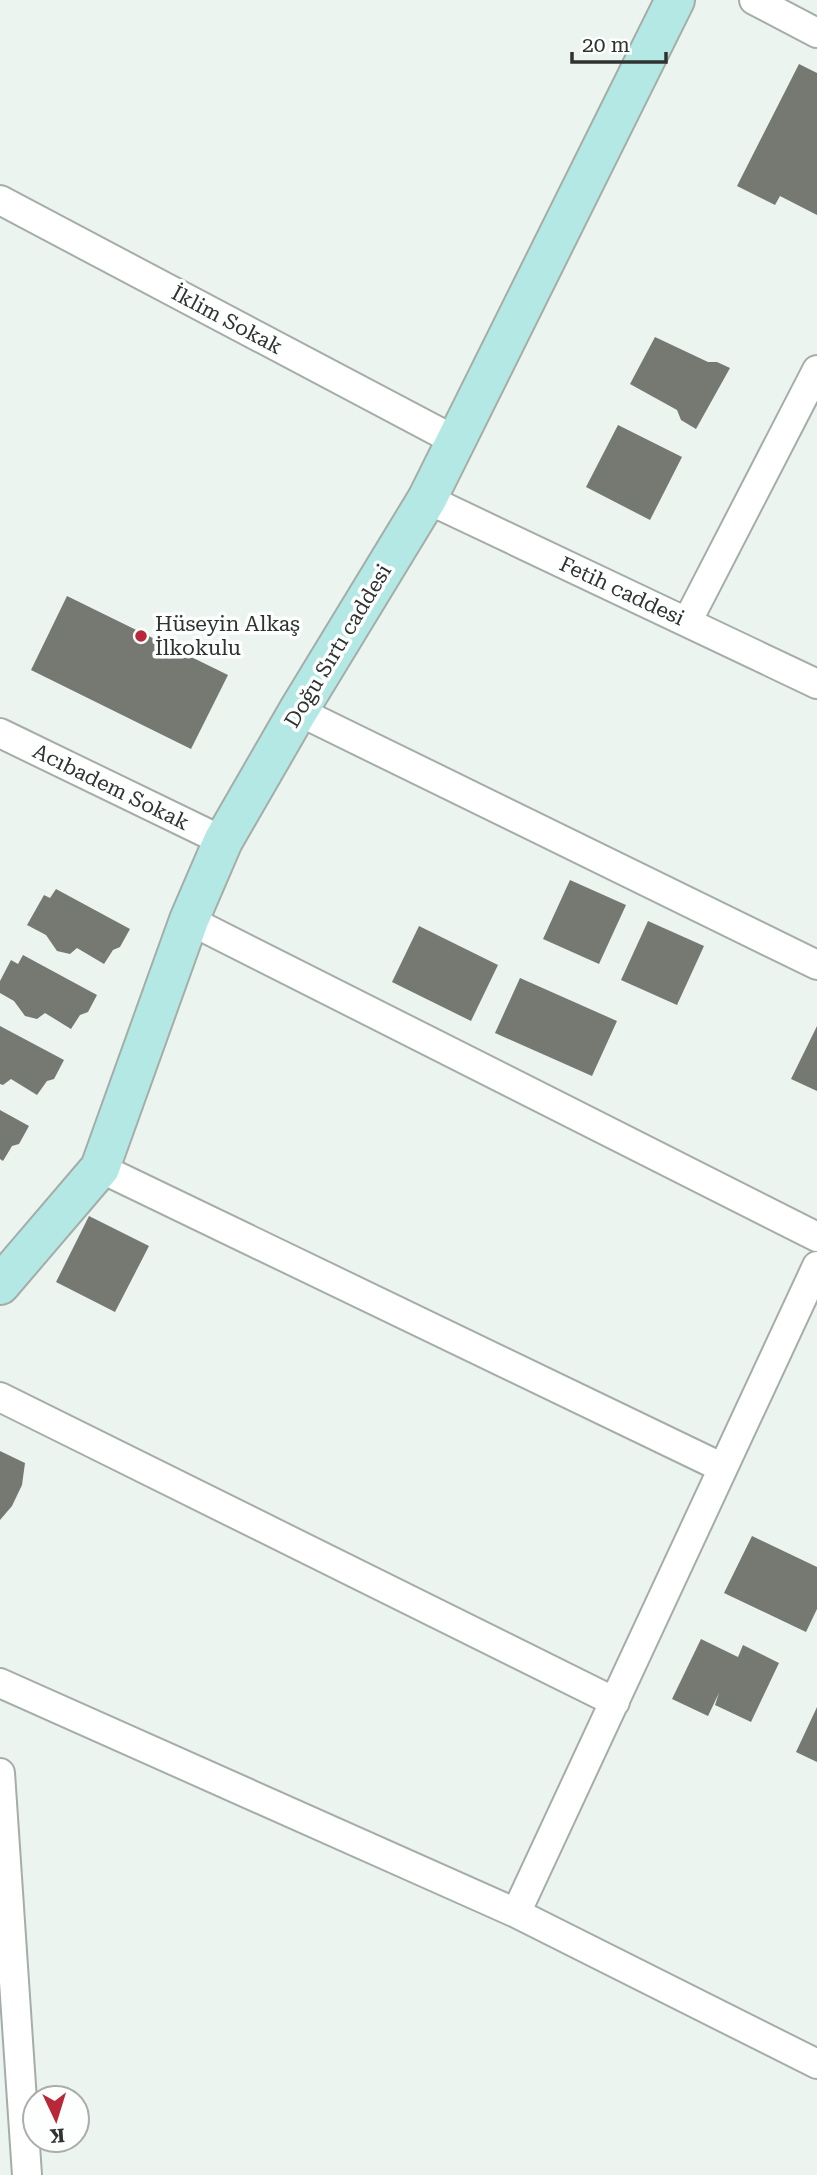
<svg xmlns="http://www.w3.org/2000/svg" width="817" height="2175" font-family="'Roboto Serif',serif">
<rect width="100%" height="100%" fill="#ecf4ef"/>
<path fill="#757972" d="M799,64L817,73V215L780,196L775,205L737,186Z
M655,337L708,362H717L730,368L696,429L681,420L677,410L630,384Z
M618,425L682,457L650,520L586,487Z
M67,596L228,675L191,749L31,670Z
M570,880L626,905L599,964L543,939Z
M56,889L130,929L120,947L113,950L104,964L77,948L70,954L57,951L46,935L27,925L44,895L50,898Z
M648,921L704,946L677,1005L621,980Z
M419,926L498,965L471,1021L392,982Z
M23,955L97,995L88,1012L80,1015L71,1029L45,1013L37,1019L25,1016L14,1001L0,993V981L11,960L18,964Z
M520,978L617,1021L592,1076L495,1033Z
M0,1026L64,1060L54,1079L47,1081L37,1095L11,1079L3,1085L0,1084Z
M817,1026V1091L791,1079Z
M0,1110L29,1126L19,1144L12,1146L3,1161L0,1159Z
M89,1216L149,1246L115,1312L56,1282Z
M0,1451L25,1463L22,1485L12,1506L0,1520Z
M752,1536L817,1567V1609L806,1632L724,1593Z
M701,1639L738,1657L743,1645L779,1663L751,1722L715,1705L719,1693L708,1716L672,1699Z
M817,1707V1762L796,1752Z"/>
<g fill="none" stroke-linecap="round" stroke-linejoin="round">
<defs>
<path id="street" d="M754,0L817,33
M0,200L454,440
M427,499L817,684
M687,622L817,370
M298,711L817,965
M0,733L223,841
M189,920L817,1237
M100,1168L723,1468
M0,1397L615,1702
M0,1683L516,1913L817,2064
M0,1773L27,2175
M516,1913L817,1266"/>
<path id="secondary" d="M0,1285L100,1168L189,920L223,841L298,711L427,499L675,0"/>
</defs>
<use href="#street" stroke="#a5ada8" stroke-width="32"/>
<use href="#secondary" stroke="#a5ada8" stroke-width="42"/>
<use href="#street" stroke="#fff" stroke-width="28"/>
<use href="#secondary" stroke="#b3e8e4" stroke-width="38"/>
</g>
<circle fill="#b92838" stroke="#fdfffe" stroke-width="2.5" cx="141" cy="636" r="7"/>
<g text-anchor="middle" stroke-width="7" stroke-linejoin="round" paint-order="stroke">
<g font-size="21" fill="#2f3230" stroke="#fdfffe">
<text transform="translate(227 320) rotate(28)" y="7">İklim Sokak</text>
<text transform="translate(622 591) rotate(25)" y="7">Fetih caddesi</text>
<text transform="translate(338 646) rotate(-59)" y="7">Doğu Sırtı caddesi</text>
<text transform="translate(111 787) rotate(26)" y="7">Acıbadem Sokak</text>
</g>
<g font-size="21" fill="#2f3230" stroke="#fdfffe" text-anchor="start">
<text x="155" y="631">Hüseyin Alkaş<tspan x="155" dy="24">İlkokulu</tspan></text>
</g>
</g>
<g transform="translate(56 2119) rotate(176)"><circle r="33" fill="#fdfffe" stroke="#abadac" stroke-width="2"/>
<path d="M0-5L12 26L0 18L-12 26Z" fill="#b92838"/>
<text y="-10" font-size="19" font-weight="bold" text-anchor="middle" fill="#2f3230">K</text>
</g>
<path d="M572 52v10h94v-10" fill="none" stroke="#2f3230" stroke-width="3.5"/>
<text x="582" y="52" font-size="21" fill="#2f3230" stroke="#fdfffe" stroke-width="5" paint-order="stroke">20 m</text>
</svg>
